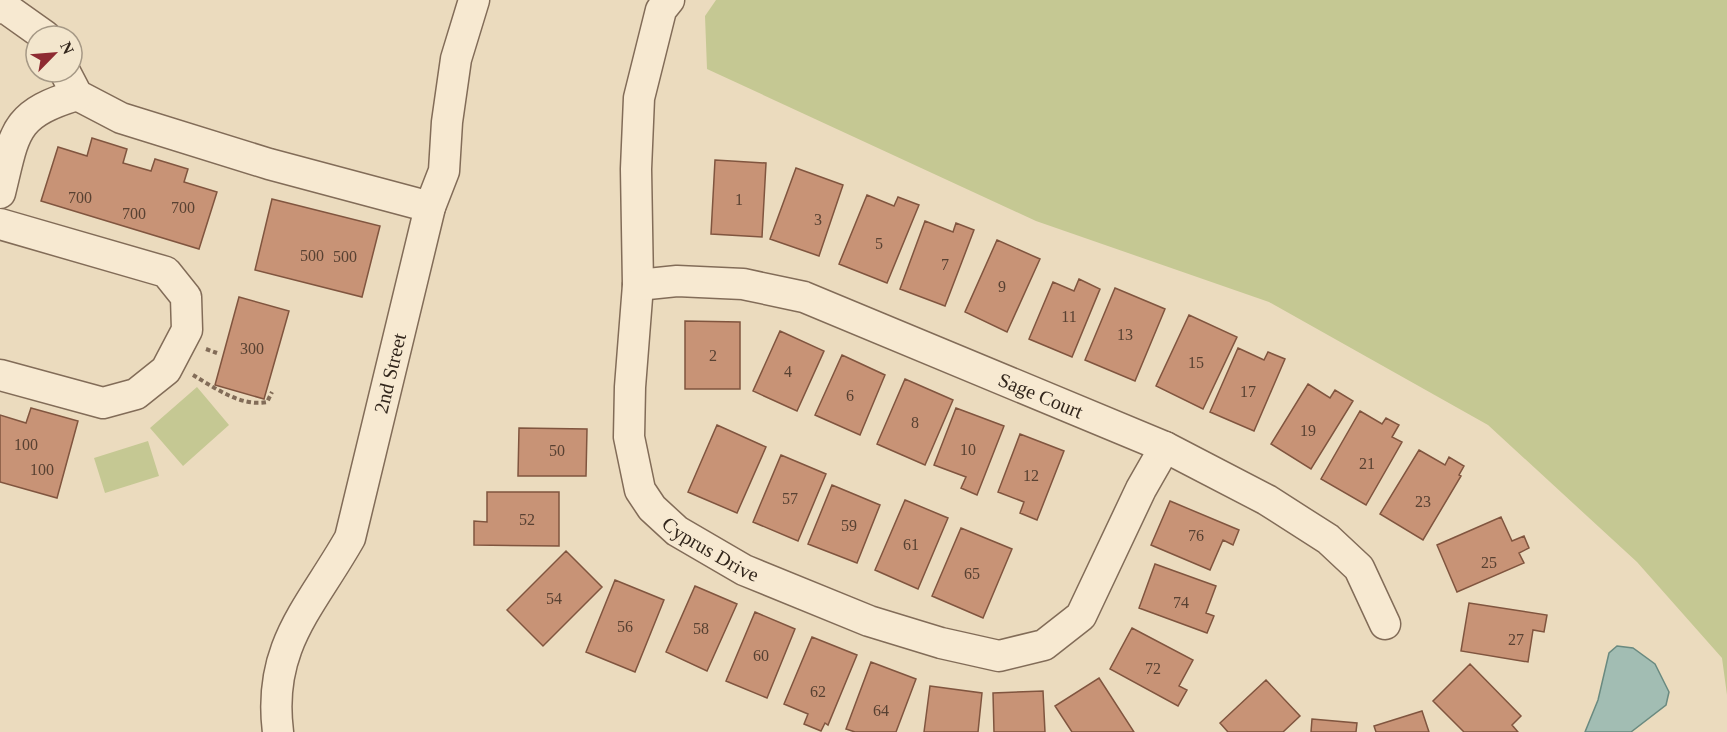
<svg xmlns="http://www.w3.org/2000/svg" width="1727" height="732" font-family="Georgia,serif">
<rect width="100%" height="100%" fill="#ebdbbe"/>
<path fill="#c5c893" d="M716,0H1727V695L1722,658L1637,562L1488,425L1269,302L1036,221L707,69L705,16Z
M197,387L229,425L183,466L150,428Z
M148,441L159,476L105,493L94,458Z"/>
<path fill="#a2bdb3" stroke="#6a8a80" stroke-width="1.5" d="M1617,646L1633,648L1655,664L1669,692L1666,705L1631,732H1585L1598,700L1609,653Z"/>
<path fill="#c89376" stroke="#80553f" stroke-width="1.5" d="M92,138L127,149L123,163L151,171L155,159L188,169L184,182L217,192L199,249L41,201L58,147L87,156Z
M715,160L766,163L762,237L711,234Z
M796,168L843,185L819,256L770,239Z
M867,195L894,206L898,197L919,205L887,283L839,264Z
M272,199L380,226L362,297L255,270Z
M925,221L953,232L956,223L974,230L945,306L900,289Z
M997,240L1040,259L1007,332L965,312Z
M1079,279L1100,289L1072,357L1029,339L1053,282L1074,291Z
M1115,288L1165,309L1135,381L1085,360Z
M239,297L289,311L264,399L215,385Z
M1189,315L1237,337L1203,409L1156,386Z
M685,321L740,322V389H685Z
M780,331L824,351L797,411L753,391Z
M1238,348L1264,360L1268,352L1285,359L1254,431L1210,412Z
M842,355L885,375L860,435L815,415Z
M905,379L953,400L925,465L877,444Z
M1308,384L1330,398L1335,390L1353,401L1311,469L1271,444Z
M31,408L78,421L57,498L0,482V415L26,423Z
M956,408L1004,426L977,495L961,488L966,477L934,465Z
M1360,411L1382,424L1386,418L1399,425L1392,437L1402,442L1366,505L1321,479Z
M717,425L766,447L737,513L688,492Z
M519,428L587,429L586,476H518Z
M1020,434L1064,451L1037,520L1020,513L1024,502L998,492Z
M1419,450L1445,465L1449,457L1464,466L1459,475L1461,476L1423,540L1380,514Z
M781,455L826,474L798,541L753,522Z
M832,485L880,505L857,563L808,544Z
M487,492H559V546L474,545V521L487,522Z
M905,500L948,518L918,589L875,570Z
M1170,501L1239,530L1233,545L1223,540L1210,570L1151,545Z
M1501,517L1512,541L1524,536L1529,548L1519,553L1524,563L1457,592L1437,545Z
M961,528L1012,549L983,618L932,596Z
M566,551L602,587L543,646L507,610Z
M1155,564L1216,586L1206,613L1214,616L1207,633L1139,608Z
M615,580L664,600L635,672L586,652Z
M695,586L737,604L707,671L666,652Z
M1469,603L1547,615L1544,632L1533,630L1528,662L1461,651Z
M755,612L795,629L767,698L726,681Z
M1132,628L1193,660L1179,686L1187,690L1178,706L1110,669Z
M812,637L857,655L828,725L825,723L821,731L804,724L808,714L784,704Z
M871,662L916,679L896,732H855L846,729Z
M1470,664L1521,716L1512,725L1518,732H1464L1433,701Z
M1099,678L1134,732H1072L1055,706Z
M1266,680L1300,716L1283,732H1228L1220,723Z
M930,686L982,693L978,732H924Z
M1043,691L1045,732H994L993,693Z
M1422,711L1429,732H1376L1374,726Z
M1312,719L1357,723L1356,732H1311Z"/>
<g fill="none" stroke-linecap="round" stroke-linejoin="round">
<defs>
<g id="minor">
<path id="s1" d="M669,0L661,10L639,98L636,169L638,285L630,387L629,437L640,490L652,508L677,531L744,570L869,621L941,643L999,656L1044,645L1081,616L1141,489L1165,447"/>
<path d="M0,8L7,9L45,36"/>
<path d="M65,72L77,95L121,118L269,164L430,207"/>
<path d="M0,193C15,132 13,114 77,95"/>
<path d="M0,224L166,272L186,297L187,330L166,370L136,394L103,403L0,375"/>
<path id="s2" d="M638,285L677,281L743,284L804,297L1165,447L1267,500L1328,539L1359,568L1385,624"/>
<path id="s3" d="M278,732C267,646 311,607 350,538L430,207L444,171L447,122L456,59L474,0"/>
</g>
</defs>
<use href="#minor" stroke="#826c58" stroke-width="33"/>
<path stroke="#826c58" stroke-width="4" stroke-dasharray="4.5 3" stroke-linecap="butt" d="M206,349L217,353
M193,375C215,388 241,407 267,402L272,392"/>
<use href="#minor" stroke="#f7e9d1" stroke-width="30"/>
</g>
<g text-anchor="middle" stroke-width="5" stroke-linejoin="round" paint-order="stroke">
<g font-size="16" fill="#584132">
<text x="80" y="203">700</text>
<text x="739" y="205">1</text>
<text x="183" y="213">700</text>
<text x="134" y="219">700</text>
<text x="818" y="225">3</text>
<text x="879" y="249">5</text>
<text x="312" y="261">500</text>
<text x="345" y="262">500</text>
<text x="945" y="270">7</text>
<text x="1002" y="292">9</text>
<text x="1069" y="322">11</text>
<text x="1125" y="340">13</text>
<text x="252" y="354">300</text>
<text x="713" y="361">2</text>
<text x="1196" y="368">15</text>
<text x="788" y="377">4</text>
<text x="1248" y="397">17</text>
<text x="850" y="401">6</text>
<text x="915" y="428">8</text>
<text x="1308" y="436">19</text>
<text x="26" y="450">100</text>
<text x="968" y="455">10</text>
<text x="557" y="456">50</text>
<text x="1367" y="469">21</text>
<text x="42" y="475">100</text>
<text x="1031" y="481">12</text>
<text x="790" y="504">57</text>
<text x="1423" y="507">23</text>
<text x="527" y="525">52</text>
<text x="849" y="531">59</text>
<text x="1196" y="541">76</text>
<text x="911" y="550">61</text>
<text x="1489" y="568">25</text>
<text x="972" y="579">65</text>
<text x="554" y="604">54</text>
<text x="1181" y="608">74</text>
<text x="625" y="632">56</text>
<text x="701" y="634">58</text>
<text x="1516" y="645">27</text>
<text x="761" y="661">60</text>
<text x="1153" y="674">72</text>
<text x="818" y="697">62</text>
<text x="881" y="716">64</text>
</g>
<g font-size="20" fill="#32261c" stroke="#f3e6cd">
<text dy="7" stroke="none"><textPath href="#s3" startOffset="382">2nd Street</textPath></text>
<text dy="7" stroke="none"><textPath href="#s2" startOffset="424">Sage Court</textPath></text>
<text dy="7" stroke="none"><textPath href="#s1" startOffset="591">Cyprus Drive</textPath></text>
</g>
</g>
<g transform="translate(54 54) rotate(65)"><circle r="28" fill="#f3e6cd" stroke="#a69986" stroke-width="1.5"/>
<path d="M0-4.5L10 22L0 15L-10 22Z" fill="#8e2b32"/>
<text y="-9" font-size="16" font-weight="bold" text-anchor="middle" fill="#32261c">N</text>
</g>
</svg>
